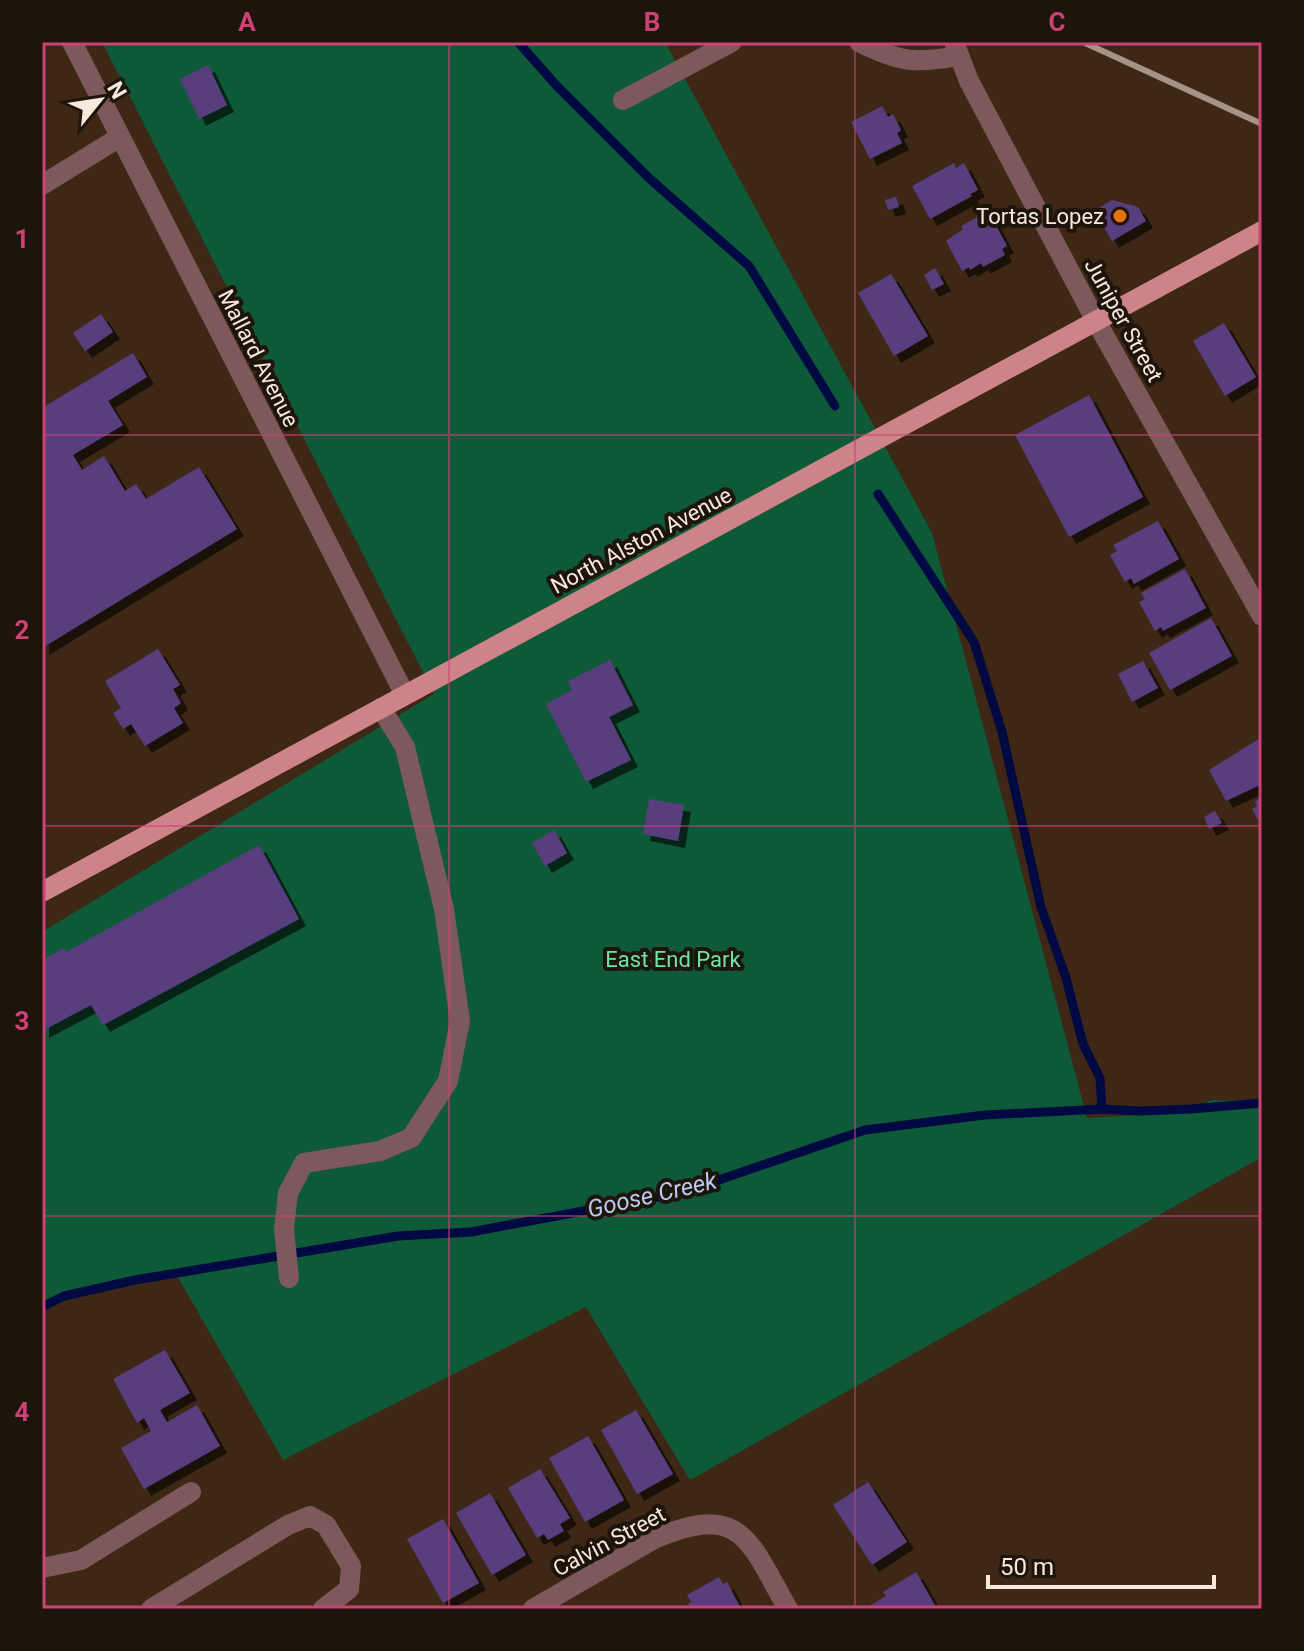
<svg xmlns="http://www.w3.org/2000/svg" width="1304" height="1651" font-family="Roboto,sans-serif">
<defs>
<filter id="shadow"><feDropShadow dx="7" dy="7" stdDeviation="0" flood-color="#0009"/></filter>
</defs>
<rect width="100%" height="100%" fill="#3e2815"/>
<path fill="#0e5937" d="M102,42H665L932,533L1087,1118L1190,1112L1211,1100L1262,1101V1157L690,1480L586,1307L283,1460L176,1274C130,1281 84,1286 42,1307V932L434,694Z"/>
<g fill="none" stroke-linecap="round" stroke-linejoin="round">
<path stroke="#010943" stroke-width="9" d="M518,42L556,85L650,179L749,266L835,406
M878,494L974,642L1002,732L1041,907L1066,978L1083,1044L1100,1078L1102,1109
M42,1307L64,1296L135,1280L398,1236L471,1232L684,1192L865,1130L985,1115L1102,1109L1141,1111L1191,1109L1262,1103"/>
</g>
<path fill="#583d7f" filter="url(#shadow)" d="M208,65L227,105L199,119L180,79Z
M882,106L888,117L893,114L901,130L897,133L902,143L870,159L851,122Z
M954,163L956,168L964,163L978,190L970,194L972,196L930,219L912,186Z
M896,197L899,207L888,210L885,200Z
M1112,200L1138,207L1146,221L1112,241L1094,211Z
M983,214L985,219L991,216L1007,246L1002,249L1005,255L983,267L981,263L970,270L969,267L962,271L946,241L963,229L961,226Z
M935,268L944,284L932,290L924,275Z
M891,274L928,336L894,356L858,293Z
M101,314L113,332L85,351L73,333Z
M1224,323L1256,377L1225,396L1193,341Z
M133,353L147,377L108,401L123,425L73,455L82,470L104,456L125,491L136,484L146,499L199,467L237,529L42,648V408Z
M1089,395L1143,497L1069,537L1015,435Z
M1158,521L1179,559L1134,584L1131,578L1125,582L1110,555L1117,551L1113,545Z
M1185,569L1206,608L1163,631L1161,627L1155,631L1139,602L1145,599L1141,593Z
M1211,618L1232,656L1170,690L1149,653Z
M158,649L180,685L173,689L181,703L174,708L183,723L145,746L131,724L123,729L113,713L121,708L105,681Z
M610,660L633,705L609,717L631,760L586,782L546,704L572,690L568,681Z
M1143,661L1158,688L1132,702L1118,674Z
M1262,737V784L1226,801L1209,770Z
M1262,797V827L1252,809L1257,806L1255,801Z
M649,799L684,805L678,841L643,834Z
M1215,811L1222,823L1209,829L1204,817Z
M554,830L567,853L545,866L532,843Z
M259,845L299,919L103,1025L91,1005L42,1031V960L64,948L66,952Z
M165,1350L190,1393L160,1410L167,1422L197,1405L220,1446L144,1489L121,1448L151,1431L144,1418L137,1423L113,1379Z
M636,1410L673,1474L637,1494L601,1430Z
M588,1436L624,1500L585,1522L549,1458Z
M540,1469L570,1518L560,1524L564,1531L548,1540L544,1534L537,1538L508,1488Z
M868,1482L907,1542L872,1565L833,1505Z
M490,1493L526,1555L492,1575L456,1513Z
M443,1519L479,1583L443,1603L407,1539Z
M916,1572L936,1607L932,1609H864L886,1596L883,1592Z
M719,1577L723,1584L727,1582L741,1609H690L688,1604L691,1602L687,1595Z"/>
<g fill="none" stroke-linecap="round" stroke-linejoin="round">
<path stroke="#7e595b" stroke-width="20" d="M72,42L405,695
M859,42C899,62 915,64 958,56
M954,42L969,81L1096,321L1262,616
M623,100L732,42
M42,185L120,137
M289,1278L284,1229L288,1193L304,1163L380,1151L411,1138L448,1081L460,1021L444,909L405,747L381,708
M42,1568L81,1560L191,1492
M151,1609L288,1525L310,1516L326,1525L351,1566L349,1589L323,1609
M533,1609L654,1539C742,1501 749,1541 788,1609"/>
<path stroke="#cd8388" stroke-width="20" d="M42,892L1262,231"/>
<path stroke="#a59384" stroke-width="6" d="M1083,42L1262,124"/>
</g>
<path fill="none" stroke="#cd4275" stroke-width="2" stroke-opacity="0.55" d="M449,42V1609M855,42V1609M42,435H1262M42,826H1262M42,1216H1262"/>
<circle fill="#e8710a" stroke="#1d140b" stroke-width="3" cx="1120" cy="216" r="8"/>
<g text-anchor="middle" stroke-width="8" stroke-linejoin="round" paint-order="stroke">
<g font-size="22" fill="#f8e9dd" stroke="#1d140b" text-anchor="end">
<text x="1104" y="224">Tortas Lopez</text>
</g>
<g font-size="22" fill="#f8e9dd" stroke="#1d140b">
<text transform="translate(1124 320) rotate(61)" y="8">Juniper Street</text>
<text transform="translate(259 358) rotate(63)" y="8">Mallard Avenue</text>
<text transform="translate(641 540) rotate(-28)" y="8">North Alston Avenue</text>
<text transform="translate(609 1541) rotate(-28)" y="8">Calvin Street</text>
</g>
<g font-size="22" fill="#70e3a6" stroke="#1d140b">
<text x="673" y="967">East End Park</text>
</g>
<g font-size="24" font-style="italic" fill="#b9cbf0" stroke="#1d140b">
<text transform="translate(652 1195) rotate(-13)" y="8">Goose Creek</text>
</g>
</g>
<rect width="1304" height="1651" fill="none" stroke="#1d140b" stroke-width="88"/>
<g transform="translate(100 100) rotate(60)" stroke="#1d140b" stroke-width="6" paint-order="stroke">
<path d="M0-6L14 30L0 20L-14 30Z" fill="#f8e9dd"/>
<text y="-12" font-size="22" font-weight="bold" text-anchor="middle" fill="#f8e9dd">N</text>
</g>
<path d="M988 1575v12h226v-12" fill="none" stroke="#f8e9dd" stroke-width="4"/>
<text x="1000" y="1575" font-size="24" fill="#f8e9dd" stroke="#1d140b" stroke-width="6" paint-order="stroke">50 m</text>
<rect x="44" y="44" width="1216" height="1563" fill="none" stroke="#cd4275" stroke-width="3"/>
<g font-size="26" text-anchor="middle" font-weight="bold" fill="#cd4275">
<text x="247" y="31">A</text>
<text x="652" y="31">B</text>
<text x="1057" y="31">C</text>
<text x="22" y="248">1</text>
<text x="22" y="639">2</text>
<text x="22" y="1030">3</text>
<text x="22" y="1421">4</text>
</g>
</svg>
